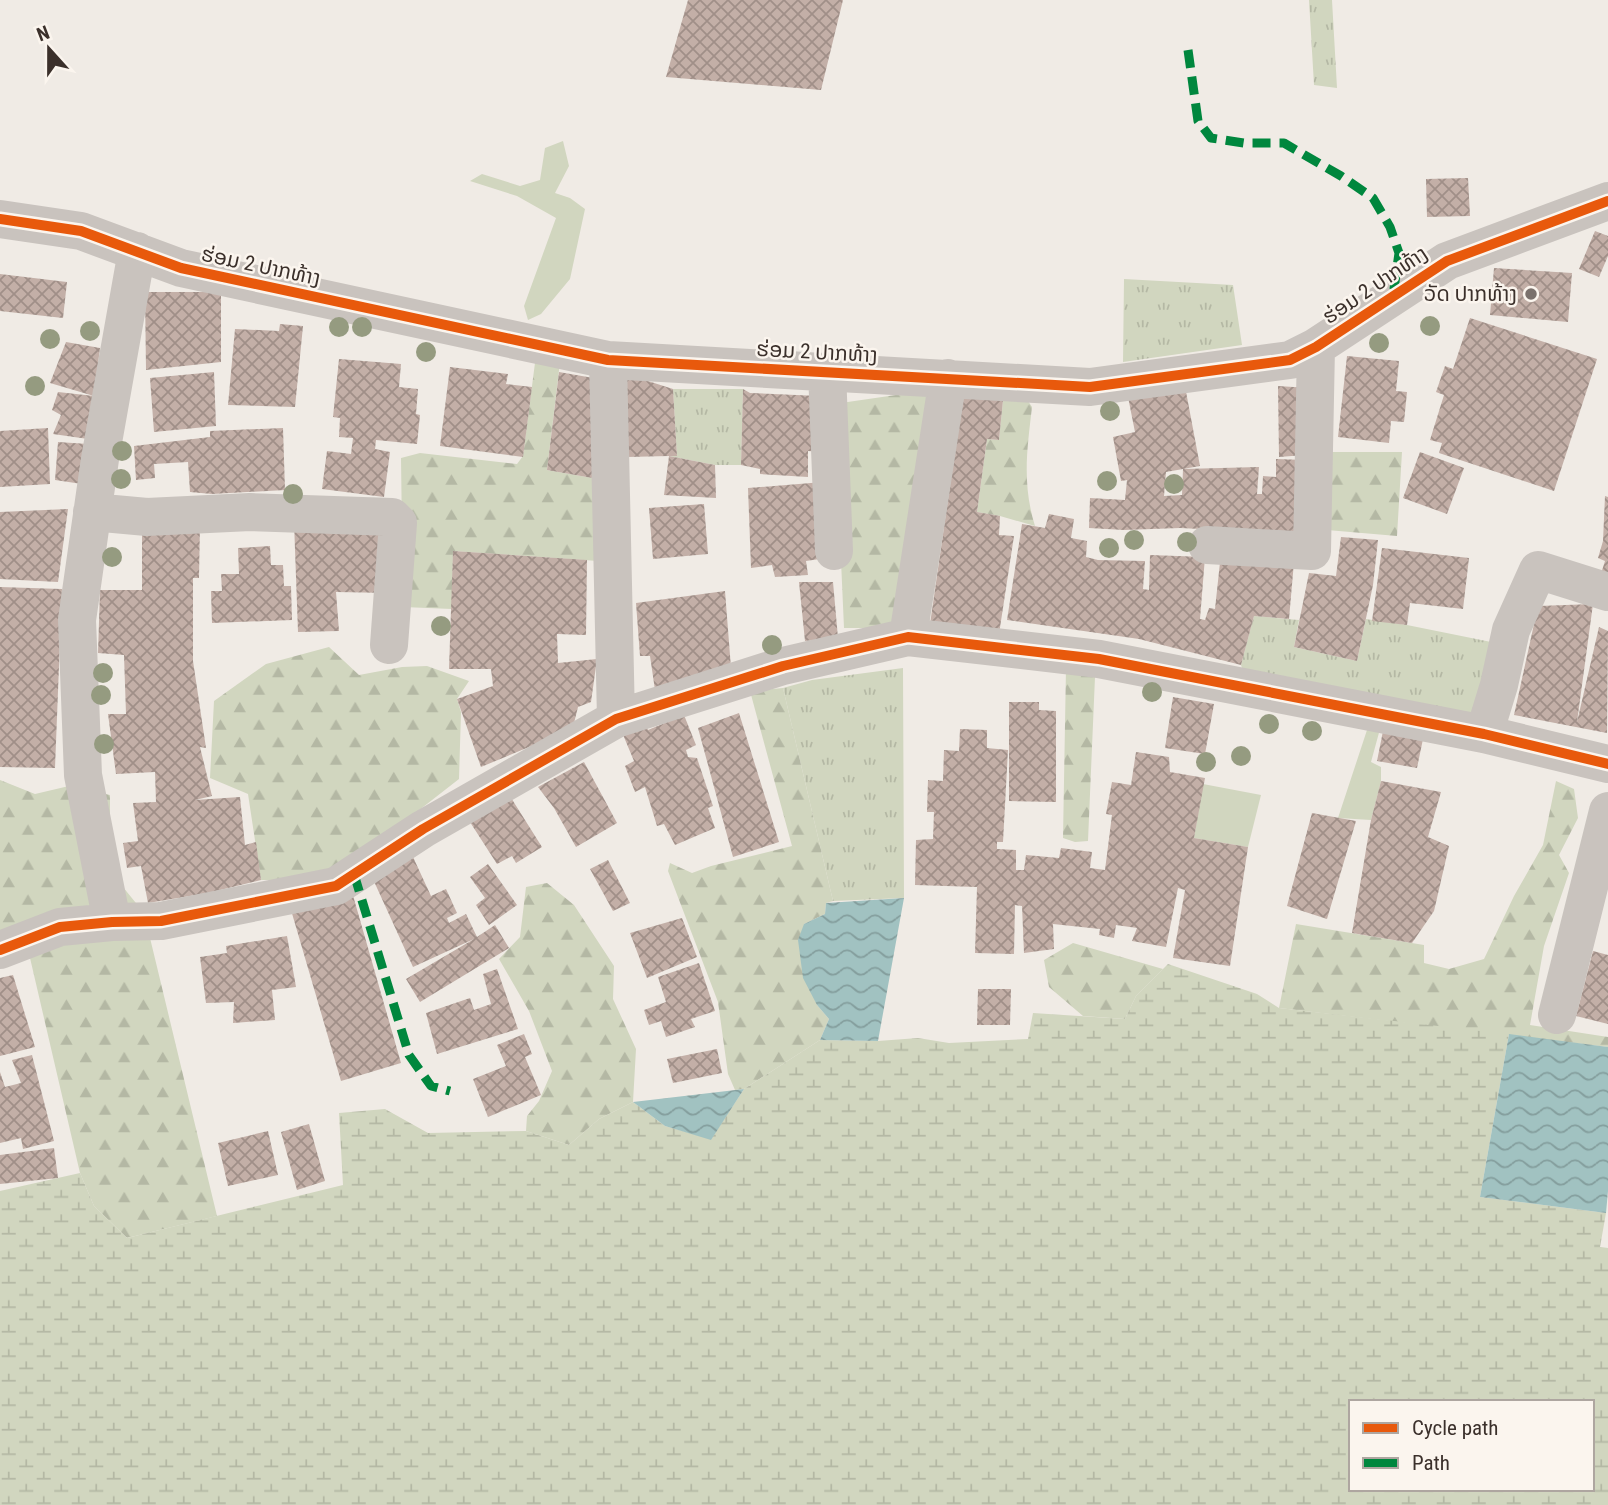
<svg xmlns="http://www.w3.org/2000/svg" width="1608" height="1505" font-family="'Roboto Condensed','Noto Sans Lao',sans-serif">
<defs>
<pattern id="grass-tufts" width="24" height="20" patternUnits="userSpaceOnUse" patternTransform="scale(1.75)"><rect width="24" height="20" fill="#d1d6bf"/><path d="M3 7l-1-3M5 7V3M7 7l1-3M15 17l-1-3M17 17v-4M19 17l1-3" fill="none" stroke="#b4b8a4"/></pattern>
<pattern id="forest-firs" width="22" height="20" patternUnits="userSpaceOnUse" patternTransform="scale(1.75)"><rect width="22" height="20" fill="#d1d6bf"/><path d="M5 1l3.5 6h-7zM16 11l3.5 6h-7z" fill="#b4b8a4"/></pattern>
<pattern id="wetland-marsh" width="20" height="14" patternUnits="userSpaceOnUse" patternTransform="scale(1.75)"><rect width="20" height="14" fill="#d1d6bf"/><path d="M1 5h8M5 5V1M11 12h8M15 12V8" fill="none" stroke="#b4b8a4"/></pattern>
<pattern id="water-waves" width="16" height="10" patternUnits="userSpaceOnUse" patternTransform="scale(1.75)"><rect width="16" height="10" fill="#a1c2c1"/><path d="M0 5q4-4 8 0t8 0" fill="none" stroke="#849e9d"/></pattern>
<pattern id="building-cross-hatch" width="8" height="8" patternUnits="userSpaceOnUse" patternTransform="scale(1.75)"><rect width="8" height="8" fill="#c3afa7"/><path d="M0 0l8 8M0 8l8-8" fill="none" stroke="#a08f88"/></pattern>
</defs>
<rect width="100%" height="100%" fill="#f0ebe5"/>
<path fill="url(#grass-tufts)" d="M1309,0H1332L1337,88L1314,85Z
M1124,279L1233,285L1242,345L1123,362Z
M673,389H743L741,465H715L669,456H677Z
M1254,616L1299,620L1294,647L1357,661L1366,619L1407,625L1501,644L1470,720L1244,674L1241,665Z
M903,668L904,898L833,901L783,688L812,680Z"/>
<path fill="url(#forest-firs)" d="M536,355L560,362L547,470L598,479V561L453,551L452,609L403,607L401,458L420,453L517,464L523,456Z
M937,389L897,628H844L834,404Z
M1024,395L1032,407C1027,450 1022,484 1035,526L1000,516L977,512L987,439L999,440L1003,400Z
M1331,452H1402L1397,536L1327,530Z
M329,647L359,675L402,667L427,666L469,681L457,699L461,712L459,779L409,818L331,870L278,880H261L248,794L210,778L214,701L266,664Z
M1066,668L1095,677L1088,841L1075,842L1063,838Z
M783,688L833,901L826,903L825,914L804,924L817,1005L829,1019L820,1040L744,1089L735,1090L728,1074L718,1002L668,871L670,863L692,873L711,866L792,846L750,691Z
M0,780L35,794L69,786L110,795V871L144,913L217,1216L127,1238L94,1206L80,1173L27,945L0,965Z
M1556,781L1574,789L1578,818L1559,855L1569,873L1544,946L1530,1025L1608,1037V1047L1279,1008L1296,924L1424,945V963L1449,969L1484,959L1514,896L1543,845Z
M547,883L574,905L614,966L613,999L636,1049L633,1102L599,1119L569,1145L526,1131L527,1116L539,1101L552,1071L529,1011L499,959L520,937L526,887Z
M1073,943L1163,969L1136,996L1125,1019L1083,1016L1049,987L1044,960Z"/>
<path fill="url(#wetland-marsh)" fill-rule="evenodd" d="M1168,964L1257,994L1279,1008L1509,1034L1480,1197L1606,1213L1600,1247L1608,1248V1505H0V1191L80,1173L94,1206L127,1238L343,1185L339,1113L385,1109L428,1133L526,1131L569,1145L599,1119L633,1102L665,1126L711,1139L744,1089L820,1040L878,1041L918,1038L949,1043L1028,1039L1033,1013L1125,1019L1136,996ZM1351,1402H1592V1489H1351Z"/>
<path fill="#d1d6bf" d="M563,141L569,166L555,193L570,198L585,209L570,279L541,314L528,320L524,306L556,218L517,196L470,181L482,174L520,186L540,180L545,148Z
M1368,727L1380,729L1371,762L1381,767V781L1371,820L1338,818Z
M1203,784L1261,795L1248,847L1194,838Z"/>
<path fill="url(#water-waves)" d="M904,898L878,1041L820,1040L829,1019L817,1005L803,978L798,940L804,924L825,914L826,903Z
M1509,1034L1608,1047V1191L1606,1213L1480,1197Z
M744,1089L711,1140L665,1126L633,1102Z"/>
<path fill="url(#building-cross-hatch)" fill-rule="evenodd" d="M688,0H843L821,90L666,77Z
M1468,178L1470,216L1427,217L1426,179Z
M1595,231L1608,236V256L1599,277L1579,269Z
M1494,268L1572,273L1568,322L1490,315Z
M0,274L67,282L63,318L0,311Z
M145,292H221V362L146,370Z
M1470,318L1597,359L1554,491L1439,453L1442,443L1430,440L1444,395L1436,392L1445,366L1453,369Z
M280,324L303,326L295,407L228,405L235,329L279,331Z
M66,342L100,348L94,396L88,439L53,434L61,415L52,410L58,392L94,396L50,383Z
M1347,356L1399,361L1396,391L1407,392L1404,422L1391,421L1389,443L1338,437Z
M339,359L401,364L399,387L418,389L416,414L420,415L417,444L376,440L375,449L390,452L384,497L322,489L327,451L351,454L353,438L339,437L340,418L333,417Z
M450,367L508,374L506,384L532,387L523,457L440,446Z
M214,372L216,426L154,432L150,378Z
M559,372L599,379L598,479L547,470Z
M626,374L673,389L677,456H669L715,465L716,498L664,495L669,456L627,457Z
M1184,381L1200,466L1183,469L1259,467L1257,494H1262L1263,476L1276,477V459L1305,460L1301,534L1180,528L1124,530L1089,528L1090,498L1125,500L1127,480L1121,481L1113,437L1135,432L1127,392ZM1183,469L1182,495L1164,496L1166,472Z
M1278,386L1309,388L1305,455L1279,457Z
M743,389L750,393L819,396L822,452L808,451V477L760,474V469L741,465Z
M963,395L1003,400L999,440L987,439L977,512L1000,516L999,535L1014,536L999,634L929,631Z
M48,428L50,484L0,487V431Z
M283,428L285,490L212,494L190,492L188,462L154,464L155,478L136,480L134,446L210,437V431Z
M58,442L88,444L82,484L55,480Z
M1420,452L1464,468L1447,514L1403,498Z
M823,482L826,558L806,561L808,575L775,577L772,565L751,568L748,488Z
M1605,496L1608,497V580L1600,577L1605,561L1598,558L1603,541Z
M704,504L708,554L653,559L649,508Z
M68,509L58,582L0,579V512Z
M1049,514L1074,519L1071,538L1087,541L1086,557L1098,560L1145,561L1143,589L1149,590L1150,555L1205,557L1200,619L1205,620L1209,608L1215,609L1221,553L1294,562L1289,619L1254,616L1241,665L1139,639L1007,620L1022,524L1045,528Z
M294,522L390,523L389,593L336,592L339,631L298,632Z
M200,523L199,578H193V661L206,748L200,747L212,796L195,800L240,797L245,845L256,842L261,880L208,893L148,903L141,866L127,868L123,843L138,841L133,803L156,802L155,772L116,774L108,714H126L124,655L98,653L100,590H142V525Z
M1341,537L1378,540L1373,585L1357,661L1294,647L1309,573L1336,576Z
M270,546L271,565H283L284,586H291L292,620L212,623L211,591H222L221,574H239L238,548Z
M1382,548L1469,558L1463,609L1410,603L1407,625L1372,621Z
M453,551L587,560L586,635L557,634L558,663L597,659L591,702L578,707L574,723L541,742L481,767L457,699L493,686L491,669H449Z
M799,582H833L838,638L805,641Z
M0,587L62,589L55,768L0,767Z
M725,591L731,668L655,690L650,656H640L636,603Z
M1593,604L1577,722L1599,627L1608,631L1607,733L1514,715L1538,606Z
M1173,697L1214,704L1205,754L1165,748Z
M1009,702H1039V710L1056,711V802L1009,801Z
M739,713L779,842L733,857L698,728Z
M684,715L696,745L686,750L688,757L697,758L713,806L708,808L715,828L675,845L664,824L657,826L645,787L635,792L625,766L634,761L621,730L644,719L648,730Z
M960,729L987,730V748L1008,750L1003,842H997V849L1016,850V870H1024L1026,855L1059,858L1061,848L1092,852L1090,868L1105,870L1112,815L1106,814L1112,782L1131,785L1136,752L1169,757L1170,772L1205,778L1194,838L1248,847L1230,966L1173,958L1185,890L1178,888L1166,947L1132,941L1137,928L1116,925L1114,938L1099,935L1100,929L1053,924L1054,949L1024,953L1022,906L1015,905L1014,954L975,953L977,887L915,885L916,840L933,839L934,812H927L928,780L943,781L944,750L959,751Z
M1383,731L1423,739L1417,768L1377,761Z
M584,762L617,823L576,847L554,808L538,787Z
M1381,781L1441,792L1428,837L1449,846L1434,911L1412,943L1352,933L1371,820Z
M508,793L542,847L516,863L512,856L497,864L468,819Z
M1312,813L1356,821L1327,919L1287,906Z
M413,857L431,896L446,889L457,913L447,918L449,923L466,914L477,937L495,925L509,948L420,1002L406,979L474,939L413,967L372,877Z
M608,860L630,903L613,911L590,869Z
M488,864L517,905L489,925L476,905L485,898L470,877Z
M352,892L401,1063L341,1081L291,910Z
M682,918L697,957L647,978L630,933Z
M287,936L296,987L272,990L275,1020L233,1023L234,1002L206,1003L200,957L227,953L226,946Z
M1593,951L1608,955V1024L1576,1016Z
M699,963L715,1011L691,1019L695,1027L666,1037L661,1021L649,1025L644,1010L666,1002L658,977Z
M497,969L518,1029L437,1054L426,1013L470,998L474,1010L491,1004L483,974Z
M13,975L35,1047L0,1056V978Z
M978,989H1011L1010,1025H977Z
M524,1034L532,1054L525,1057L541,1095L488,1117L473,1079L506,1066L497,1045Z
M717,1049L722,1073L673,1083L667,1059Z
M32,1055L54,1141L23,1149L21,1138L0,1143V1072L5,1087L21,1083L12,1060Z
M309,1124L325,1181L297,1190L281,1132Z
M268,1131L278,1175L228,1186L218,1143Z
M54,1148L58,1178L0,1184V1155Z"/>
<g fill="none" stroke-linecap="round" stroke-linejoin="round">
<path stroke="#c9c3be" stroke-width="38" d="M0,219L81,231L181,268L608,360L1090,387L1290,360L1316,347L1447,261L1608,201
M608,360L616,719
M827,371L834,551
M92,512L147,517L250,512L392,517L398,523L389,645
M1207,545L1312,551L1316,347
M908,637L948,378
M1484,734L1499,685L1511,630L1538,570L1608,592
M112,922L83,775L77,620L100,459L137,251
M0,950L60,927L112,922L161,921L336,886L423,829L616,719L783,666L908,637L1099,659L1484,734L1608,764
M1557,1015L1608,811"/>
<path stroke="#00873e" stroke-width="9" stroke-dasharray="18 9" stroke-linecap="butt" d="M1188,50L1198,121L1211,138L1244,143H1284L1341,176L1373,198L1390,227L1399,253L1393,296
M354,874L409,1055L431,1086L450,1091"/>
<defs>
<path id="cycleway" d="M0,219L81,231L181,268L608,360L1090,387L1290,360L1316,347L1447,261L1608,201
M0,950L60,927L112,922L161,921L336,886L423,829L616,719L783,666L908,637L1099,659L1484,734L1608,764"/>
</defs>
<use href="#cycleway" stroke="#fbf5ee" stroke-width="15"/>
<use href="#cycleway" stroke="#e8590c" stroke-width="10"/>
</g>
<g fill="#959b80">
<circle cx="1430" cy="326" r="10"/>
<circle cx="339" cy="327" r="10"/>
<circle cx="362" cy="327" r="10"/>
<circle cx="90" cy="331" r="10"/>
<circle cx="50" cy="339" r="10"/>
<circle cx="1379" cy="343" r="10"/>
<circle cx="426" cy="352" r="10"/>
<circle cx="35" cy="386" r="10"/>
<circle cx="1110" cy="411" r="10"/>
<circle cx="122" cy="451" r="10"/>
<circle cx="121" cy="479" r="10"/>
<circle cx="1107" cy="481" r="10"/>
<circle cx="1174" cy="484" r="10"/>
<circle cx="293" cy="494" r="10"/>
<circle cx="1134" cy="540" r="10"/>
<circle cx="1187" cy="542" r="10"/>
<circle cx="1109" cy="548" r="10"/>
<circle cx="112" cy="557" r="10"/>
<circle cx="441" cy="626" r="10"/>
<circle cx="772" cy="645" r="10"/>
<circle cx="103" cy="673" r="10"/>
<circle cx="1152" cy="692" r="10"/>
<circle cx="101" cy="695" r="10"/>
<circle cx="1269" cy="724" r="10"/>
<circle cx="1312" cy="731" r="10"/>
<circle cx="104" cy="744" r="10"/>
<circle cx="1241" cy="756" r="10"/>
<circle cx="1206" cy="762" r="10"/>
</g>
<circle fill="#7a716c" stroke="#fbf5ee" stroke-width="2.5" cx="1531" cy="294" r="7"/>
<g text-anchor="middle" stroke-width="5" stroke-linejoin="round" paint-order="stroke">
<g font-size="21" fill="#3b302b" stroke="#fbf5ee">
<text transform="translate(261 266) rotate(12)" y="7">ຮ່ອມ 2 ປາກທ້າງ</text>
<text transform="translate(1375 285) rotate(-34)" y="7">ຮ່ອມ 2 ປາກທ້າງ</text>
<text transform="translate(817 352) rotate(3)" y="7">ຮ່ອມ 2 ປາກທ້າງ</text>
</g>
<g font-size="21" fill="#3b302b" stroke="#fbf5ee" text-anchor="end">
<text x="1517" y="301">ວັດ ປາກທ້າງ</text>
</g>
</g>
<rect x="1349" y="1400" width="245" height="91" fill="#fbf5ee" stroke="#aea6a0" stroke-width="2"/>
<rect x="1363" y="1423" width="35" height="10" fill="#e8590c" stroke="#aea6a0" stroke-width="2"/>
<text x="1412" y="1435" font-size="21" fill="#3b302b">Cycle path</text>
<rect x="1363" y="1458" width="35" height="10" fill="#00873e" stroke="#aea6a0" stroke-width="2"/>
<text x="1412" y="1470" font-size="21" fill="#3b302b">Path</text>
<g transform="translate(49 49) rotate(339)" stroke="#fbf5ee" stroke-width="5" paint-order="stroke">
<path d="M0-5L12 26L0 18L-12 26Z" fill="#3b302b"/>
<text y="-10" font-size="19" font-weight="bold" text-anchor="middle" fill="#3b302b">N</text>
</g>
</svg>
